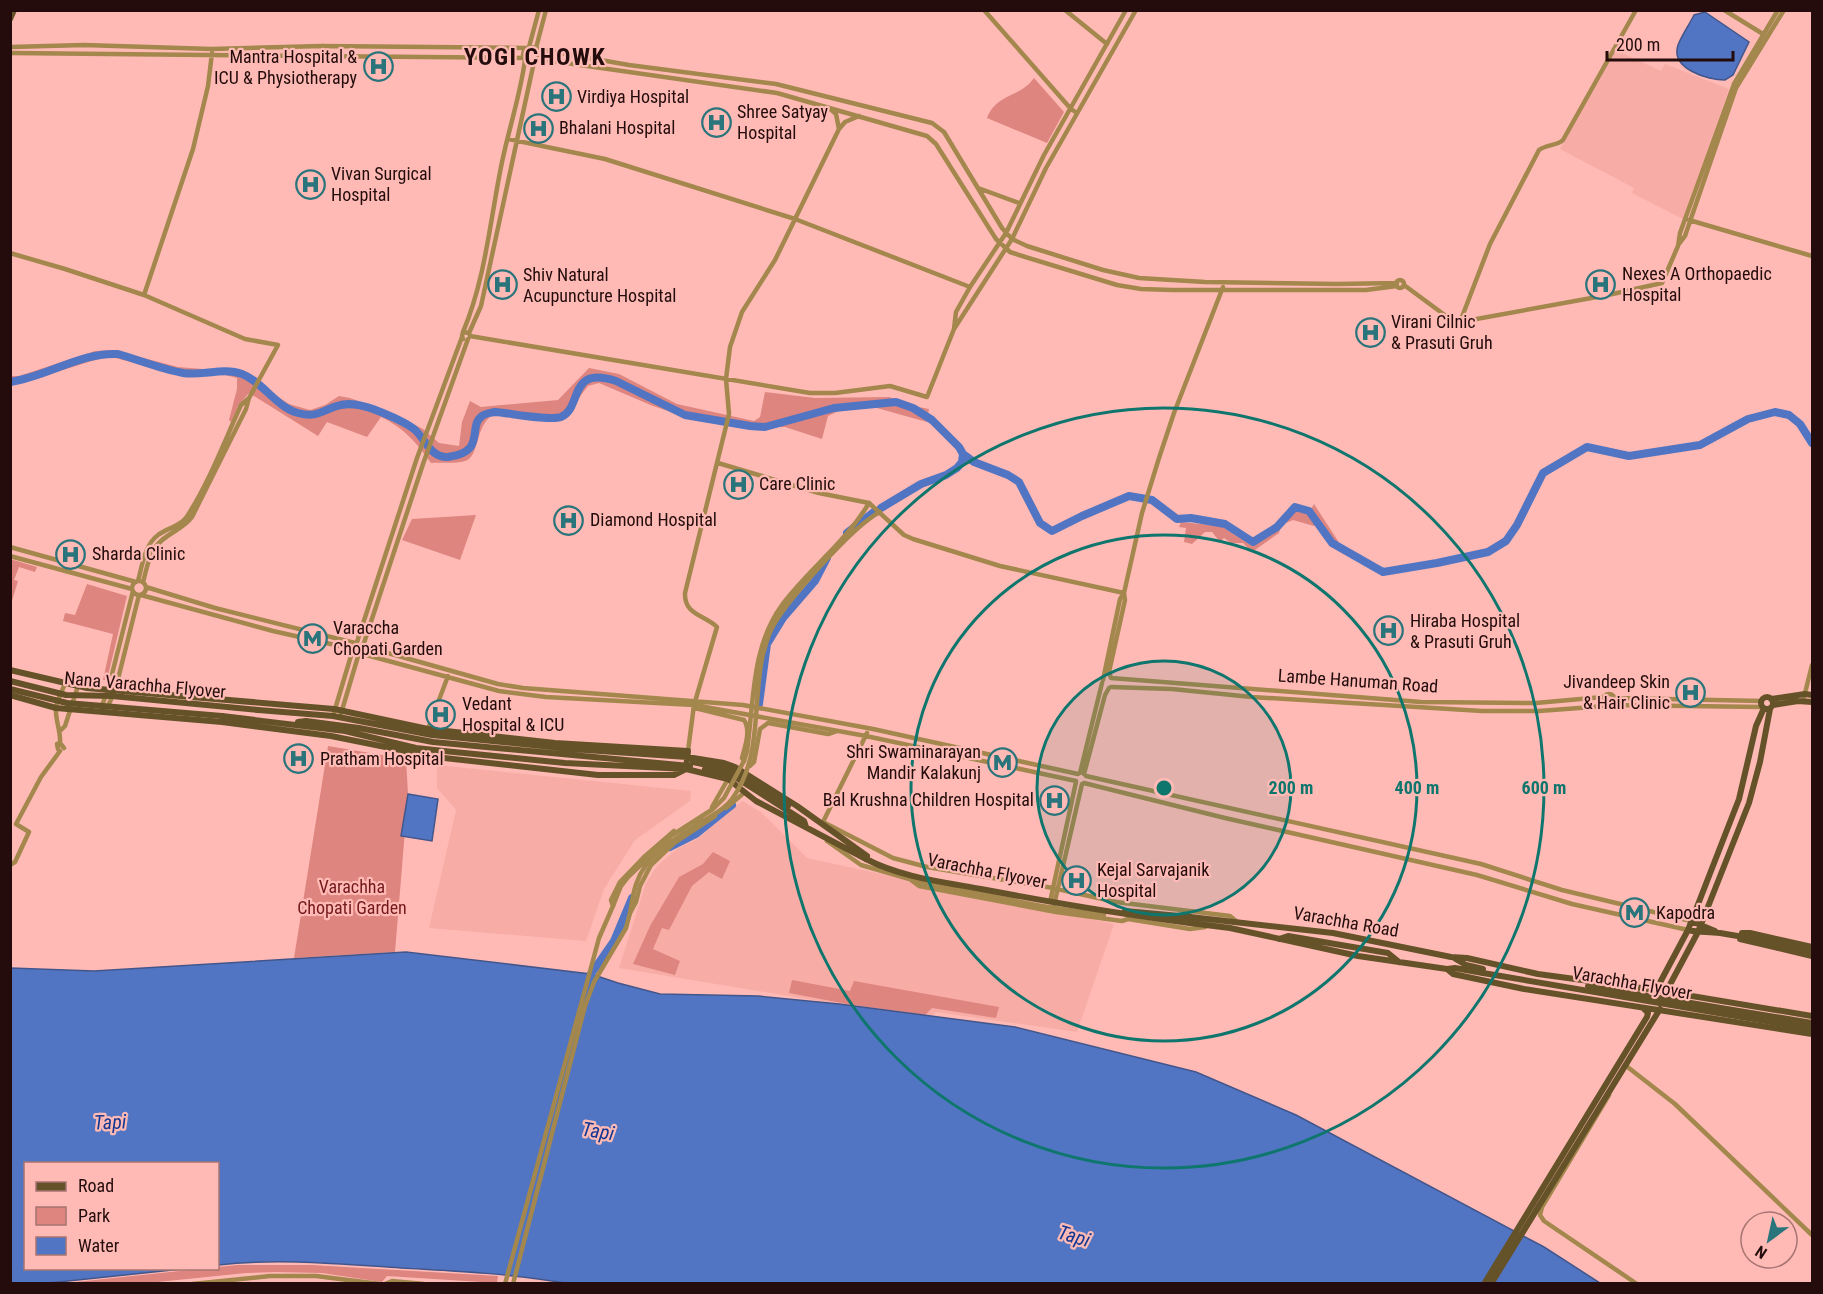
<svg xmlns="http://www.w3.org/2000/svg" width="1823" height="1294" font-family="'Roboto Condensed',sans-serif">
<rect width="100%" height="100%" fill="#ffbab5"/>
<path fill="#f8aca6" d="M1614,49L1661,71L1665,64L1729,89L1683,219L1632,193L1634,188L1560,149Z
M437,765L691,791L690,801L635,840L604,889L586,941L429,928L456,810L437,788Z
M742,801L761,812L807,858L1114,924L1077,1032L936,1012L928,1019L619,968L646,883L657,866L677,849L697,839Z"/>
<path fill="#de857f" d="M1034,78L1064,112L1047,143L987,118C997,93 1020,98 1034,78Z
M113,350L178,367L241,372L289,404L310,410L325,405L339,396L350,398L391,413L423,429L439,443L459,446L462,422L470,401L481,407L558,400L589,368L619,374L677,404L754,421L760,417L765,392L815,398L889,397L919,407L929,409L927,422L866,405L839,411L828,416L822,439L785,427H748L686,417L653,406L599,383L588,386L562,420L558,421L494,414C474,426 480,457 465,461C455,464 441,462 431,463C417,443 404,428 381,417L367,437L327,422L318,436L249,393L238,406L231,422L229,420L237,389V378L225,375H184L168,372L108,356L21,383L11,384L10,376H19L95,351Z
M1314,504L1340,544L1336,546L1310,511Z
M1298,510L1308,514L1316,523L1314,526L1293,520L1281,525L1279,533L1252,552L1243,543H1231L1224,538L1220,542L1212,532H1205L1192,544L1184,542L1186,528L1179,527L1181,522L1221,526L1251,545C1269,535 1280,520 1298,510Z
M476,515L460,560L402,540L412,519Z
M10,559L37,567L35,572L19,567L14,580L18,581L11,604Z
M87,584L127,596L107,680H103L113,634L63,621L65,613L75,615Z
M328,746L406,759L408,794L395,952L294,958Z
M713,852L730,861L722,879L709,872L692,886L669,930L662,928L653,949L680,961L675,975L633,964L650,926L679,877L703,864Z
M792,980L850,991L854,981L999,1007L996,1018L932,1008L925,1015L847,1004L789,993Z
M237,1265H312L498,1276L497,1283L387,1276L382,1282L322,1273L276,1272L246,1273L148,1283H66Z"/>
<path fill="#5175c2" stroke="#43568b" stroke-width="1.5" d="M1705,12L1749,42L1733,75L1725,80C1708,80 1670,69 1678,45C1682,35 1689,25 1694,15Z
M408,794L438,799L432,841L401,836Z
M406,952L591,974L618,983L660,994L758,996L839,1004L1015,1027L1196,1072L1296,1115L1544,1247L1600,1283L571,1284C515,1274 458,1271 401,1268C340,1264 278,1258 218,1265V1164H26V1268L182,1269L49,1283L11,1284V968L94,971Z"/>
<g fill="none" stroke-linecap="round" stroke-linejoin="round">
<path stroke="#5175c2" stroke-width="8" d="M10,382C47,377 80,352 118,354C139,360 161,369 183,373C202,376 224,367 242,374C263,382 276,407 298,413C317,418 321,411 337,406C349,402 361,405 373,409C386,414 402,420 414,429C425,438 430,458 448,457C487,452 467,427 482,416C486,413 491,413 495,412C509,413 550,421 561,417C583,408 567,365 616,381L685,415L750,426L765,427L834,408L896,402L913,408L932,420L959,447L963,454L962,462L957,468L946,475L921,484L881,508
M963,454L974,462L1008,475L1019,482L1040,523L1052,531L1082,516L1129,496L1152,500L1177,519L1191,518L1225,524L1253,542L1277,527L1295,507L1309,511L1332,543L1383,572L1437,563L1488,552L1506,541L1517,525L1543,473L1587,447L1629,456L1700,445L1748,419L1775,412L1789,415L1800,424L1812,443
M847,533L874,512
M759,704L767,644L783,618L815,581L827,558
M670,847L696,834L732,805
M591,974L614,941L632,898"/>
<path stroke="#a3874d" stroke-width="4.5" d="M984,10L1071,109L1077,113
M1065,10L1107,44
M1724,10L1763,34
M523 55a8 8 0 1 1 16 0a8 8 0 1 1-16 0Z
M10,47L84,45L212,49L322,46L526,48
M529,47L539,10
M536,48L546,10
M537,49L629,65L776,84L932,123L944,132L1002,228L1012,239L1027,246L1103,270L1139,278L1205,282L1336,284L1397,283
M10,53L523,58
M538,59L777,93L927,136L936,144L996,239L1010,252L1019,255L1117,285L1141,289L1172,290H1366L1397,286
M829,108L836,114L839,129
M508,139L605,159L795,219L970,287
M978,188L1019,203
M1689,220L1812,256
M1679,244L1685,236L1697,201L1736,88L1784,10
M10,253L65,269L144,295L245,339L278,345L249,398L246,409L192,517C182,531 163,534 154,549C148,558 146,572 143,582
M1396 284a4 4 0 1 1 8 0a4 4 0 1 1-8 0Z
M1404,285L1446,316L1460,322L1608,295L1662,283L1678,246L1680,233L1734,84L1778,10
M1223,287L1174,413L1159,458L1142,513L1124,593L1125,600L1109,672L1111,678L1421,702L1536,703L1603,697
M144,295L193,149L208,86L212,53
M1460,322L1490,244L1539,150C1547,144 1557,146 1563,140L1636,10
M954,329L956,312L970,287L1006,233L1044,155L1126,10
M463,332C485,280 490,222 501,167C508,131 520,97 525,60
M470,336L810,393H835L890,386L927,397L954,329L1012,239L1046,168L1136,10
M470,336L469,333L481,306L534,62
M463,339L462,336L463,332L469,333
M468,339L423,464L363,646L498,684L523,688L743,705L873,729L1078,774
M718,463L819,493L869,503L904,535L913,539L1000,566L1124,593
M10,547L136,582
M10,556L132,589
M132 588a7 7 0 1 1 14 0a7 7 0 1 1-14 0Z
M138,581C142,566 145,544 158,535C167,528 179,527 186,518C209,483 224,442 241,405L249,398
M146,587L215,608L355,643
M141,595L273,631L353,649L333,716
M357,642L417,458L462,337
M1103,680L1120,599L1124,593
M1111,687L1172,689L1252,697L1482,711H1539L1606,706
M1603 700a6 6 0 1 1 12 0a6 6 0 1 1-12 0Z
M1804,697L1812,665
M1615,698L1762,701
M1612,705L1762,707
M101,708L108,690L133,591
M107,708L115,691L139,595
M695,708L744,720C751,730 745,747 742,758L744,761
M340,717L359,653L499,691L546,697L694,705L866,736L1076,781
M428,729L448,676
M61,730L65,726L78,686
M60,743C61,731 55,720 56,708C57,700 62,691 65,684
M58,749L57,744L60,743L64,748
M688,751L694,705L717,627C705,615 684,615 685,593L729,414L726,379L730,347L742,312L775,260L839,129L845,122L859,116
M750,766L754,762L760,729L768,723L828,734L837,731
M1080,773L1102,683
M1084,774L1105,695L1109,688
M1086,776L1481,864L1562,890L1691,921
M1084,783L1225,818L1477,875L1572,904L1688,930
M712,807L728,779
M726,808L745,792
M823,822L867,733
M825,823L893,858L927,867L1053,888L1116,902L1230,916L1236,921
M827,841L861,865L913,880
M10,865L15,862L29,832L16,824L41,777L60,751
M911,880L919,886L1056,912L1122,921L1128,919
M1050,902L1076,782
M1054,905L1082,784
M1041,906L1104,915
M1128,919L1190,929L1205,927
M1625,1065L1675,1104L1812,1235
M1609,1095L1542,1207L1540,1215L1544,1221L1637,1284
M192,1284L270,1276H316L380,1284
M385,1284L392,1281L424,1284
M505,1284L586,986L599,938L613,906L611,900L620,882L644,857L674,831
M513,1284L585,1006L594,982L626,928L630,913L636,902L640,886L651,865L674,843L715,816"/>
<path stroke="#655229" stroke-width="6" d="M10,19L14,10
M10,670L87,688L334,709L428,729L555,743L688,751L686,769L674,775H598L435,757L331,736L222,722L56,708L10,695
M1761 703a6 6 0 1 1 12 0a6 6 0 1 1-12 0Z
M1771,699L1805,694L1812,695
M1773,705L1798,701L1812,702
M258,710L333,716L432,735L572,749L687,757L724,763L735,767L797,806L867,856
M222,716L345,731L416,748L444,751L565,763L686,769L728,779L756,801L866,859
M298,722L306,721L359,728L433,742L690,766
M693,762L731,770L788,806
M705,769L732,775L804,821L806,827
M1190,917L1333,933L1451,957L1467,958L1538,974L1656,990L1812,1016
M1691,921L1715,931
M1190,923L1230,928L1358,956L1447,969L1453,974L1524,989L1812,1034
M1688,930C1699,933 1709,931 1720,933C1751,938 1782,944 1812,951
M1742,933H1750L1812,947
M1279,939L1288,936L1388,953L1399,962
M1740,939L1812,956
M1454,958L1466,965L1483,969
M1447,969L1455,968L1483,973
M1656,990L1688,930L1739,799L1756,726L1764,708
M1666,992L1698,932L1749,803L1760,762L1770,709
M1484,1284L1647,1017L1648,1013L1643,1008
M1491,1284L1660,1009"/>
<path stroke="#a3874d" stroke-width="4.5" d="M916,881L1041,906
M613,906L621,886L628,877L671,836L713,809L724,798L744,761L747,751C754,702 751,647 782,605C809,569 846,542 869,503
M630,913C632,903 633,891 637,882C646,854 680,836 703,821C713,815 725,809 732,799C763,757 752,702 763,654C765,647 767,639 770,632C782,605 854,525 880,512"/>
<path stroke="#655229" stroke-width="6" d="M10,681L66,695L112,696L258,710
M10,689L67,703L222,716
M866,859C900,877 943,882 981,889C1050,902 1120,914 1190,923
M1125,911L1190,917
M1483,973L1812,1029
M1588,986L1812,1023"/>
</g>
<circle cx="1164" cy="788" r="127" fill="#0f766e" fill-opacity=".12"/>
<g fill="none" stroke="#0f766e" stroke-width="3">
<circle cx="1164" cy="788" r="127"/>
<circle cx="1164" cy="788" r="253"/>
<circle cx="1164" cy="788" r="380"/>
</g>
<defs>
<symbol id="hospital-ring" viewBox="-11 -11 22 22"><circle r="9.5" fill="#ffbab5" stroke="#2a747b" stroke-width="1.5"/><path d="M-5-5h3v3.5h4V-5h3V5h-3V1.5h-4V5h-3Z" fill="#2a747b"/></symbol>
<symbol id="metro-ring" viewBox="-11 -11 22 22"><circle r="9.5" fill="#ffbab5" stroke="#2a747b" stroke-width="1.5"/><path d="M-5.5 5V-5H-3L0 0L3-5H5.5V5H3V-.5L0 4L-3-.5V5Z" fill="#2a747b"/></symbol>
</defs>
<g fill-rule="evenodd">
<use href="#hospital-ring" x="362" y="50" width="33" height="33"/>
<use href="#hospital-ring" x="540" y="80" width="33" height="33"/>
<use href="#hospital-ring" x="700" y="106" width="33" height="33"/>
<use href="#hospital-ring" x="522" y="112" width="33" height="33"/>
<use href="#hospital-ring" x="294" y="168" width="33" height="33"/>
<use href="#hospital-ring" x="1584" y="268" width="33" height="33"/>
<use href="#hospital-ring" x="486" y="268" width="33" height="33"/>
<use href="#hospital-ring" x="1354" y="316" width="33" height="33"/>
<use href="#hospital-ring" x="722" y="468" width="33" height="33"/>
<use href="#hospital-ring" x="552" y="504" width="33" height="33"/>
<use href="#hospital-ring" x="54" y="538" width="33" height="33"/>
<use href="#hospital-ring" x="1372" y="614" width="33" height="33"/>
<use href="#metro-ring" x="296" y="622" width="33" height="33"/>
<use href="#hospital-ring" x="1674" y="676" width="33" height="33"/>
<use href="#hospital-ring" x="424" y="698" width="33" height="33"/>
<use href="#hospital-ring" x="282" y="742" width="33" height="33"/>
<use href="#metro-ring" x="986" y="746" width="33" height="33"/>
<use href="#hospital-ring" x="1038" y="784" width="33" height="33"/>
<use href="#hospital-ring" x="1060" y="864" width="33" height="33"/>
<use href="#metro-ring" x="1618" y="896" width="33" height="33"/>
</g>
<g text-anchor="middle" stroke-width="4.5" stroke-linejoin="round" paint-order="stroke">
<g font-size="18" fill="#230c0b" stroke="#ffbab5" text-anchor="start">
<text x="357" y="63" text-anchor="end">Mantra Hospital &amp;<tspan x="357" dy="21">ICU &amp; Physiotherapy</tspan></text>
<text x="577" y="103">Virdiya Hospital</text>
<text x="737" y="118">Shree Satyay<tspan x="737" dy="21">Hospital</tspan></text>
<text x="559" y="134">Bhalani Hospital</text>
<text x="331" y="180">Vivan Surgical<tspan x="331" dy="21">Hospital</tspan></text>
<text x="1622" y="280">Nexes A Orthopaedic<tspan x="1622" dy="21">Hospital</tspan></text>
<text x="523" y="281">Shiv Natural<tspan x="523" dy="21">Acupuncture Hospital</tspan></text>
<text x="1391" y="328">Virani Cilnic<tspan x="1391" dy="21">&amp; Prasuti Gruh</tspan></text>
<text x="759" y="490">Care Clinic</text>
<text x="590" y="526">Diamond Hospital</text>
<text x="92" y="560">Sharda Clinic</text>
<text x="1410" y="627">Hiraba Hospital<tspan x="1410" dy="21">&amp; Prasuti Gruh</tspan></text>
<text x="333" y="634">Varaccha<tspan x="333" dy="21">Chopati Garden</tspan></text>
<text x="1670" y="688" text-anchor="end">Jivandeep Skin<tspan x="1670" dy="21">&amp; Hair Clinic</tspan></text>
<text x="462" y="710">Vedant<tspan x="462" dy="21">Hospital &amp; ICU</tspan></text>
<text x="981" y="758" text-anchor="end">Shri Swaminarayan<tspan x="981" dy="21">Mandir Kalakunj</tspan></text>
<text x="320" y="765">Pratham Hospital</text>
<text x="1034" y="806" text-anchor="end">Bal Krushna Children Hospital</text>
<text x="1097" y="876">Kejal Sarvajanik<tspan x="1097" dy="21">Hospital</tspan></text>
<text x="1656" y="919">Kapodra</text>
</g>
<g font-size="18" fill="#230c0b" stroke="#ffbab5">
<text transform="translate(1358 681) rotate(4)" y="6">Lambe Hanuman Road</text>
<text transform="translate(145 685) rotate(5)" y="6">Nana Varachha Flyover</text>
<text transform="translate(987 871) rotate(11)" y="6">Varachha Flyover</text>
<text transform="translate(1346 922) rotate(10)" y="6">Varachha Road</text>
<text transform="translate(1632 983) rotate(10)" y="6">Varachha Flyover</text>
</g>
<g font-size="18" fill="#74191d" stroke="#ffbab5">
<text x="352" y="893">Varachha<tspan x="352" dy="21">Chopati Garden</tspan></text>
</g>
<g font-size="20" font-style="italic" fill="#133792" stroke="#ffbab5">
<text transform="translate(110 1122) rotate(-2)" y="7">Tapi</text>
<text transform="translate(598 1131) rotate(9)" y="7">Tapi</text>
<text transform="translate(1074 1236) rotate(17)" y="7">Tapi</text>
</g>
<g font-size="24" font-weight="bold" letter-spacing="1.5" fill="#230c0b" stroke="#ffbab5">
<text x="535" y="65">YOGI CHOWK</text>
</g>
</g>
<circle cx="1164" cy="788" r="9" fill="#0f766e" stroke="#ffbab5" stroke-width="3"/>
<g font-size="18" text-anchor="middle" font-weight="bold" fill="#0f766e" stroke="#ffbab5" stroke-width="4.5" stroke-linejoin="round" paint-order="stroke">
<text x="1291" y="794">200 m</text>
<text x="1417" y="794">400 m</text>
<text x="1544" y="794">600 m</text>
</g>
<rect width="1823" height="1294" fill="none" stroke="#230c0b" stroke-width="24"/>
<rect x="24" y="1162" width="195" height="108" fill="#ffbab5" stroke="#a77471" stroke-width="1.5"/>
<rect x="36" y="1182" width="30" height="9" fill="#655229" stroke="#a77471" stroke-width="1.5"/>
<text x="78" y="1192" font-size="18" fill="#230c0b">Road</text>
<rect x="36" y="1207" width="30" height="18" fill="#de857f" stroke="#a77471" stroke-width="1.5"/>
<text x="78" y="1222" font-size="18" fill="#230c0b">Park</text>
<rect x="36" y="1237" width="30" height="18" fill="#5175c2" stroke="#a77471" stroke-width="1.5"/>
<text x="78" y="1252" font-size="18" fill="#230c0b">Water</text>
<g transform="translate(1769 1240) rotate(213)"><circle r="28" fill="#ffbab5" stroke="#a77471" stroke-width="1.5"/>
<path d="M0-4.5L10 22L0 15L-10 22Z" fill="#2a747b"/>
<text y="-9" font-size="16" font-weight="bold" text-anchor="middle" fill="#230c0b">N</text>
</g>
<path d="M1607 51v9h126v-9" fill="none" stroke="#230c0b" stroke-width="3"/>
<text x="1616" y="51" font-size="18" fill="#230c0b" stroke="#ffbab5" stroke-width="4.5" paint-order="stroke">200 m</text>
</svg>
